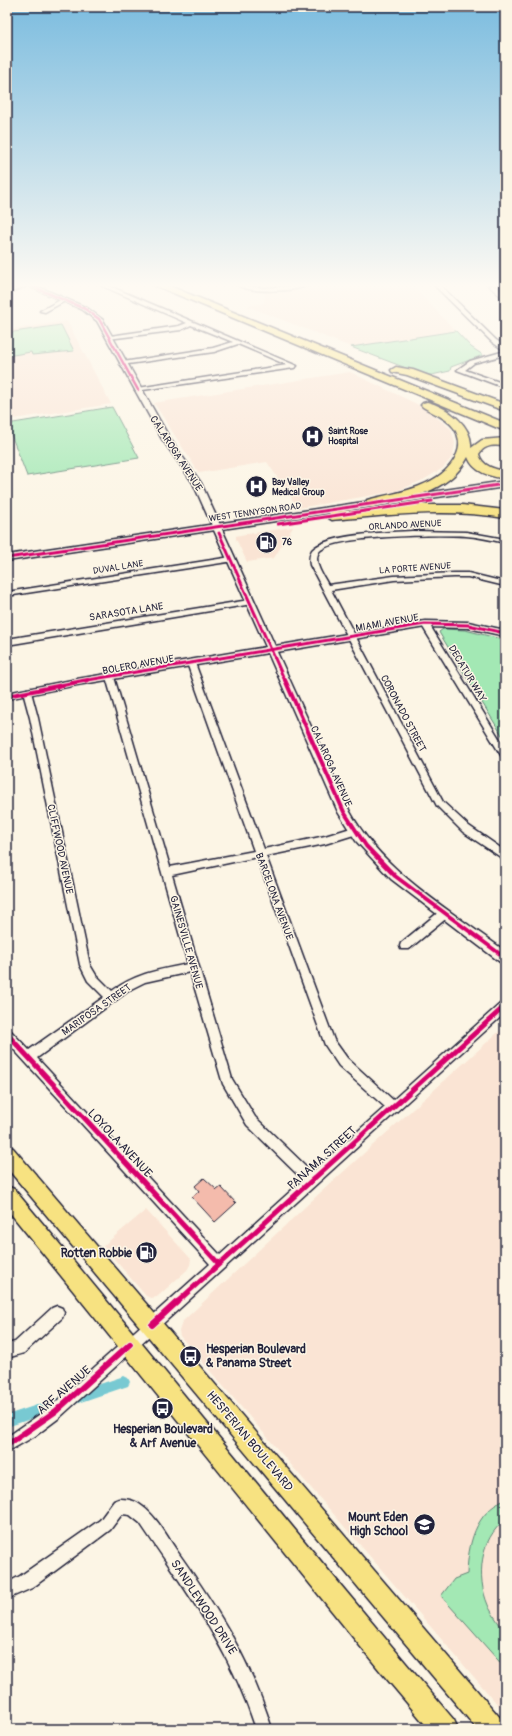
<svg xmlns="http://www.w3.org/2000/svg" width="512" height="1736" font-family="Pangolin,sans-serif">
<rect width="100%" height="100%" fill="#fcf5e5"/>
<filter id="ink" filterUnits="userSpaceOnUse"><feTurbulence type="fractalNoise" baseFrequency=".025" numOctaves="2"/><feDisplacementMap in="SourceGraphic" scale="8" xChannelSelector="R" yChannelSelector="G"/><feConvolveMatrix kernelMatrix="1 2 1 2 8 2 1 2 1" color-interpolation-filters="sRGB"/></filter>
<g filter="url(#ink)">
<path fill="#fae4d4" d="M325,285H411L456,331L351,347L247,306L264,303L265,293Z
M67,321L111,404L7,420V330Z
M350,372L425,408L451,429L455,443L453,456L443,468L423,480L397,491L298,508L267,462L199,473L154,403Z
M293,527L274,558L247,562L236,539V536L240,535Z
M505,1026V1713L180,1336L179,1331L182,1322L321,1192Z
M146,1210L191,1259L190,1265L187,1270L157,1297L151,1298L146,1296L103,1246Z"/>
<path fill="#a3e8b4" stroke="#628578" d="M61,325L74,351L32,355L31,352L7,356V333Z
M456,331L471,347L483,355L451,367L450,371L427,376L351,347Z
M112,407L139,458L27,476L7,424Z
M443,629L465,630L505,640V740L440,634L439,632Z
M505,1500V1520C480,1539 476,1577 488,1605C491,1613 503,1628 505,1634C508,1644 505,1658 505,1668L441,1596L454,1579L467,1574C468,1545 475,1512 505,1500Z"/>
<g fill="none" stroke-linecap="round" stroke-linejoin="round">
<path fill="#78c9d2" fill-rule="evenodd" d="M124,1376L128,1378L130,1382L128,1386L7,1427V1415Z"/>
</g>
<path fill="#f4bbac" stroke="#22223b" d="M204,1178L217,1190L221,1187L236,1203L215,1222L192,1197L199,1191L195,1186Z"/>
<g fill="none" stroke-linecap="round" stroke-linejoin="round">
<defs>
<path id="minor" d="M21,285H28L7,294V290Z
M100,285H107L297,366L294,368L136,391L135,390L138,388L287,365L238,344L214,352L121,365L120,364L123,362L213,348L233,342L191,325L181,330L108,339L107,338L110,336L179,326L187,323Z
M237,285L264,288L308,285C296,292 249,293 237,285Z
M434,285H440L496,340L505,346V351L492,342Z
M62,299L67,300L45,312L40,311Z
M505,351V355L474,363L465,370L505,384V388L457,370L470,361Z
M412,531L466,532L505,539V543C492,540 479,537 466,536C445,535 325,534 318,554C314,564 324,577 328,585L394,576L454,573H468L505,582V586L468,577H454L394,580L331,590L443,802L469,826L505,851V860L463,832L437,806L310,565C309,560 309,555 312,550C326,534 391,532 412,531Z
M231,557H234V561L7,596V592Z
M249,600L253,602L252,604L7,645V639Z
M422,622H425L429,624L505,748V758L502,757L421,624Z
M191,660L195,663L264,849L325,836L354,827L359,831L357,834L325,844L266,856L334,1040L347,1058L393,1100L501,1003L505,1001V1013L59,1418L35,1436L7,1452V1437L49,1408L210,1264L7,1042V1029L11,1031L29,1050L104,997L88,981L80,965L30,718L23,692L27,689L31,692L38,718L90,965L96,975L112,991C137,973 158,970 188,964L106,677L107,675H113L114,677L170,867L254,851L187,663ZM257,857L325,1045L339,1066L385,1107L312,1172L255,1117L232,1079L172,875ZM190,972L223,1084L247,1125L303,1180L220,1255L37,1058L131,989L145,982Z
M444,910L448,911L449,914L448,917L409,949H401L400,946L401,943L440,911Z
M57,1306L62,1308L64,1313L62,1318L24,1353L7,1358V1344L15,1342L52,1308Z
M119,1499C126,1499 134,1500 139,1504C156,1515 166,1535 177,1551C218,1609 251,1661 272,1729H256C231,1650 186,1591 140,1523L130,1515L122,1514L110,1530L94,1542L32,1588L7,1599V1583L20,1576L100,1520L114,1501Z"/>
<path id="tertiary" d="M26,285H34L87,308L103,320L170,439L201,483L275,646L425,621L468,622L505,630V636L468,628L425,627L277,652L350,812C383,872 451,911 505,951V963L500,962L391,879L356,841L338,812L268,653L77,685L7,699V693L77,679L266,647L193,483L162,439L97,321L83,310Z
M488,285H494L505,294V300Z"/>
<path id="secondary" d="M505,481V487L7,561V555Z"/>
<path id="primary" d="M7,1146L13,1148L502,1720L505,1729H477L7,1168Z
M7,1186L14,1189C161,1365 305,1545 454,1720L458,1729H429L381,1672L7,1209Z"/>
<path id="motorway" d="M154,285H167L505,423V431Z
M396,367L413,370L505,404V411L407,375L392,372L391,370Z
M427,402C447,407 473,425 471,448L482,440L505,438V446C495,445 485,444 479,454C482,466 494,469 505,471V479C490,476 474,473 468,457C449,493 407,498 372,507L367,506L366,503L367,500C398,492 443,487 457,454C461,445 459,435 454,428C447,418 433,413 423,407L421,405L423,403Z
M419,505H462L505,510V518C447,508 390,515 332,520L325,516L332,512Z"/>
</defs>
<use href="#minor" stroke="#22223b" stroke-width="3"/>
<use href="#tertiary" stroke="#22223b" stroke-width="3"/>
<use href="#secondary" stroke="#22223b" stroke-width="3"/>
<use href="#primary" stroke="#22223b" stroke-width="3"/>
<use href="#motorway" stroke="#22223b" stroke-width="3"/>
<use href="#minor" fill="#fcf5e5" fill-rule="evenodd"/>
<use href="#tertiary" fill="#fcf5e5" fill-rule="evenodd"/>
<use href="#secondary" fill="#fcf5e5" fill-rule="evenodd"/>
<use href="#primary" fill="#f7e281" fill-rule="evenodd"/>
<use href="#motorway" fill="#f7e281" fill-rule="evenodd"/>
<defs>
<path id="cycleway-far4" d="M29,285L85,309L99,319L138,390"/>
<path id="cycleway-far3" d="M278,524L432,501
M219,533L285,681
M7,558L505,484
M82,681L425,624L468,625L505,633"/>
<path id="cycleway-far2" d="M285,680L344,812L366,846L395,876L504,957
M7,696L88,680"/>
<path id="cycleway-far1" d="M503,956L505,958
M7,1034L219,1264
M176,1303L505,1006"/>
<path id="cycleway" d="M152,1325L177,1302
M7,1445L56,1411L130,1344"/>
</defs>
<use href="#cycleway-far4" stroke="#fcf5e5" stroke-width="4"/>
<use href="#cycleway-far3" stroke="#fcf5e5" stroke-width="5"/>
<use href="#cycleway-far2" stroke="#fcf5e5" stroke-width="6"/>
<use href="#cycleway-far1" stroke="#fcf5e5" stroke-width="8"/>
<use href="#cycleway" stroke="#fcf5e5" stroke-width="8"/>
<use href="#cycleway-far4" stroke="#d6006c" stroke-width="2.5"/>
<use href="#cycleway-far3" stroke="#d6006c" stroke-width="3"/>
<use href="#cycleway-far2" stroke="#d6006c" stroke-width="4"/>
<use href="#cycleway-far1" stroke="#d6006c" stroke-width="5"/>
<use href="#cycleway" stroke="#d6006c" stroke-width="6"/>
</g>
</g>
<linearGradient id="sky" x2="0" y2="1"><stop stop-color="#7bbcdf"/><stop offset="0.54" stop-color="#fefaf3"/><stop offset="1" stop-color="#fefaf3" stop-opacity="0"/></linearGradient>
<rect width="512" height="528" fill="url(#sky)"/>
<defs>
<symbol id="hospital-disc" viewBox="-11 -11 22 22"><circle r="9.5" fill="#22223b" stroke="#fcf5e5"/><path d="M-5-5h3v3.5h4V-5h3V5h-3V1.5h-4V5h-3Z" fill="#fff"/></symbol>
<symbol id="fuel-disc" viewBox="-11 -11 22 22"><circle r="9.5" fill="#22223b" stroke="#fcf5e5"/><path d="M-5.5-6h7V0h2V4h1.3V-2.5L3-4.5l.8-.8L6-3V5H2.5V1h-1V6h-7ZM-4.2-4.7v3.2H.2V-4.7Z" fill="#fff"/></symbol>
<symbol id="bus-disc" viewBox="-11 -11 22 22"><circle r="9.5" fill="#22223b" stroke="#fcf5e5"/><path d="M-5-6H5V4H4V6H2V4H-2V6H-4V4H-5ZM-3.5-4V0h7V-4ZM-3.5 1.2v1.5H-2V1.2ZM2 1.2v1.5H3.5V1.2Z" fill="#fff"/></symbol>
<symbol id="school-disc" viewBox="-11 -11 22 22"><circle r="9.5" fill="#22223b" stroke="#fcf5e5"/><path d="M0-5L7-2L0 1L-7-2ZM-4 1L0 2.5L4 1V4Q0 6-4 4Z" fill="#fff"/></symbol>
</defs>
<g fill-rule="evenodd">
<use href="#hospital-disc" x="300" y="424" width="25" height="25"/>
<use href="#hospital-disc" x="244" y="474" width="25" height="25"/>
<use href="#fuel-disc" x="254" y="530" width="25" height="25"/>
<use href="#fuel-disc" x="134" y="1240" width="25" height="25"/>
<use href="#bus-disc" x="178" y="1344" width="25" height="25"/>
<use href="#bus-disc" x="150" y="1396" width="25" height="25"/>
<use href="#school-disc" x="412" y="1512" width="25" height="25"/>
</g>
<g text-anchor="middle" stroke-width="3" stroke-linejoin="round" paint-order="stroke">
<g font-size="9" font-weight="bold" fill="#22223b" stroke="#fcf5e5" text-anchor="start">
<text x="328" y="434">Saint Rose<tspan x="328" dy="10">Hospital</tspan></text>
<text x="272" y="485">Bay Valley<tspan x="272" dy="10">Medical Group</tspan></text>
<text x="282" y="545">76</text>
</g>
<g font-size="9" fill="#22223b" stroke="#fcf5e5">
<text transform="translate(255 512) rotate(-8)" y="3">WEST TENNYSON ROAD</text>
<text transform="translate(405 525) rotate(-3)" y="3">ORLANDO AVENUE</text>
<text transform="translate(118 567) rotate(-9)" y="3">DUVAL LANE</text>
<text transform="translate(415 568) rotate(-4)" y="3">LA PORTE AVENUE</text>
</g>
<g font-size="10" fill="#22223b" stroke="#fcf5e5">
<text transform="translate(177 453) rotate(57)" y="4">CALAROGA AVENUE</text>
<text transform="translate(126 611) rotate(-9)" y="4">SARASOTA LANE</text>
<text transform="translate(387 622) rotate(-10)" y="4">MIAMI AVENUE</text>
<text transform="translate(138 664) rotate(-10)" y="4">BOLERO AVENUE</text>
<text transform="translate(468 673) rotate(59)" y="4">DECATUR WAY</text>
<text transform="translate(404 713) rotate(62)" y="4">CORONADO STREET</text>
<text transform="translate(332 766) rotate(66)" y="4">CALAROGA AVENUE</text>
<text transform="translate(61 849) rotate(78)" y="4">CLIFFWOOD AVENUE</text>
<text transform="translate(275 896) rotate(70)" y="4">BARCELONA AVENUE</text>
<text transform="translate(187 942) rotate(74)" y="4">GAINESVILLE AVENUE</text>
<text transform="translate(96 1009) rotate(-35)" y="4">MARIPOSA STREET</text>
</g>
<g font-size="12" fill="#22223b" stroke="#fcf5e5">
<text transform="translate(120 1143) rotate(47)" y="4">LOYOLA AVENUE</text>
<text transform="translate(322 1158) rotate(-42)" y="4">PANAMA STREET</text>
<text transform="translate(64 1390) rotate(-41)" y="4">ARF AVENUE</text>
<text transform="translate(250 1441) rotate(50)" y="4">HESPERIAN BOULEVARD</text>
<text transform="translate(204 1607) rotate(57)" y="4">SANDLEWOOD DRIVE</text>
</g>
<g font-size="12" font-weight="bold" fill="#22223b" stroke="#fcf5e5" text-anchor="end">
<text x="132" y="1257">Rotten Robbie</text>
<text x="206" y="1353" text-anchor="start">Hesperian Boulevard<tspan x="206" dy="14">&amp; Panama Street</tspan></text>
<text x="163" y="1433" text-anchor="middle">Hesperian Boulevard<tspan x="163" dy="14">&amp; Arf Avenue</tspan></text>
<text x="408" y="1521">Mount Eden<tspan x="408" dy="14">High School</tspan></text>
</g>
</g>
<rect width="512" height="1736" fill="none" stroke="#fcf5e5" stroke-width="24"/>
<rect x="12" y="12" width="488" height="1712" fill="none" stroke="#22223b" stroke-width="1.5" filter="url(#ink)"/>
</svg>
